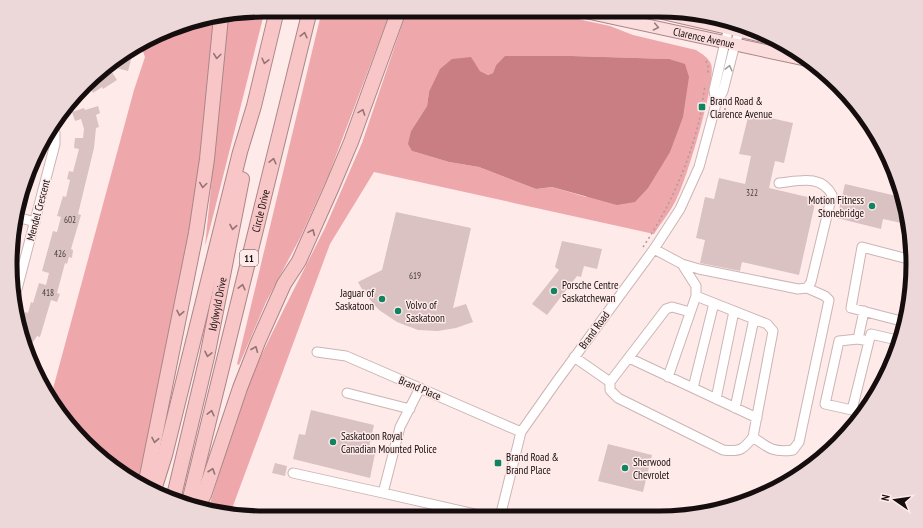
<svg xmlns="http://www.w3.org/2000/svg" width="923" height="528" font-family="'PT Sans Narrow',sans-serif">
<rect width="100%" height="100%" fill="#ffeaea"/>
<path fill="#eea8ab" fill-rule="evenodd" d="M265,10L210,228L205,246L212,177L225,16Z
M322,10H391L329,174L300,238L266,302L239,365L237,364Z
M407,10H536L610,26L633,35L696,50C702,54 708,57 711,64C717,80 686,181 677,198C671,211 661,223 654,234L374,172L330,244L230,514L208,510L227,448L255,368L285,307L325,228L362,143ZM506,56H571L669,59L586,197L552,187L536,189L479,167L449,162L412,151L411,131L427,106L429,92L471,58L480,71L488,75L493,73L496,65Z
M216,18L194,209L140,484L123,475L73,431L51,396L134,90L145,57L141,46L183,23Z"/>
<path fill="#c87e82" d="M505,56H571L669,59L685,64L689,77L683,117L670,152L648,188L635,202L617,205L552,187L536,189L479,167L449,162L412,151L408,144L411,131L427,106L429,92L440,69L452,59L471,57L480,71L488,75L493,73L496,65Z"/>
<path fill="#dac1c2" d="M125,54L132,56L128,71L108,66L117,80L103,89L102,87L93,93L88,85L110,62Z
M98,106L100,113L96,115L99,127L96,128L94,148L78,214L81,215L71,249L73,250L72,258L69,257L67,264L65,263L57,293L60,294L57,302L51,300L40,337L37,336L27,351L21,326L25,312L28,313L31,302L33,303L39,283L46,285L49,273L42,271L53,231L57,232L61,217L57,216L63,196L66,197L70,180L67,179L69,171L73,172L79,149L74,148L75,138H83L84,129L81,119L75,121L72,112L84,108L85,110Z
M749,113L793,123L784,163L775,161L769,188L816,199L799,275L742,262L740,271L700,263L705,240L696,238L705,197L714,199L719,178L745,184L751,156L739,154Z
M845,184L901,197L908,214L906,224L883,219L881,229L837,218Z
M396,212L471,228L453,308L466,304L473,322L456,328L438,331L418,330L397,322L379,310L364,293L358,282L382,270Z
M562,241L602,249L597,269L584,266L581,277L577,276L547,315L532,304L559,270L555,267Z
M311,410L374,425L369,447L376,449L370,478L293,459L299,434L305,435Z
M608,444L652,455L643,492L598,481Z
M275,463L287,466L285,476L272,473Z"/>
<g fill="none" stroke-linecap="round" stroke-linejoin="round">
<defs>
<path id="minor" d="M716,104L714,90L725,42L731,22
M17,217L35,222
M654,249L682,264L699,269L798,289L807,288L811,282L832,195C821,174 799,181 779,183
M14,295L17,289L55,144V133L52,124
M690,312L672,307L666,309L610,382V390L618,398L723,450C740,452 743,450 753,437L773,331L767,324L696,296
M905,322L851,308L862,247L908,259
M858,339L839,341L825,404L852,410L869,341L858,339L864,311
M869,341L871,334L897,340
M317,352L346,356L521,432
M574,357L610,382
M629,358L757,418
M668,377L696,296V286L682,264
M420,388L400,427L383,493L488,517
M693,388L714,303
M347,393L410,409
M716,399L734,311
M735,408L754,319
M852,410L864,412
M753,437C768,448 774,453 793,450L799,442L829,300L825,296L807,288
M293,473L383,493
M500,517L521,432L557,381L654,249L680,209L699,167L716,104L723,91L735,44L742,24"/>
<g id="major">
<path id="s1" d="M576,10L807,60"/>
<path d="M654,11L771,38"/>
</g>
<g id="highway">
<path d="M145,486L196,233L207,159L221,17"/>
<path d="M154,490L165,455L240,152L254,106L277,10"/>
<path id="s2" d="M173,500L207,357L242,179"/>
<path id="s3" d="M188,506L310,10"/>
<path d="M197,507L204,495L240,388L258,342L284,284L299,261L332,187L351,142L399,10"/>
</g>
</defs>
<use href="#minor" stroke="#ccb4b4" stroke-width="11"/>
<use href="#major" stroke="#aa8687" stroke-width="14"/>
<use href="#highway" stroke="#aa8687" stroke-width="16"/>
<path stroke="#ab9b9b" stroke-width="1.5" stroke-dasharray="2 3" stroke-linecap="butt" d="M706,61L708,66V75
M724,115L726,104
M643,247C670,207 689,163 700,117C702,107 703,96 705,86
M17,306L20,301"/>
<use href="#minor" stroke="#fff" stroke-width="9"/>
<use href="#major" stroke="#fbddde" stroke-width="12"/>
<use href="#highway" stroke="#f9c6c8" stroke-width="14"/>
</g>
<defs><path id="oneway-chevron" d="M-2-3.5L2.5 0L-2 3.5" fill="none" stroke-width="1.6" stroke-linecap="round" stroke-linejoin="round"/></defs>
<use stroke="#948080" href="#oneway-chevron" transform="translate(656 27) rotate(12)"/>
<g stroke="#937374">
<use href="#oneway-chevron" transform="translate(304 35) rotate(-76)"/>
<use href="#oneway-chevron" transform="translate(217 56) rotate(97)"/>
<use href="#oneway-chevron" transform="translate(265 61) rotate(104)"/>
<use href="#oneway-chevron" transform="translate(362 112) rotate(-70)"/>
<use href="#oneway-chevron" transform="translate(273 161) rotate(-76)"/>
<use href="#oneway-chevron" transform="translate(203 185) rotate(98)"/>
<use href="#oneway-chevron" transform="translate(233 227) rotate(101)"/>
<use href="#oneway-chevron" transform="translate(312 232) rotate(-66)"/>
<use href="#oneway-chevron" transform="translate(242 287) rotate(-76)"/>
<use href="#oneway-chevron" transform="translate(180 313) rotate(101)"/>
<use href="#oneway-chevron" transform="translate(255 349) rotate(-68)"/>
<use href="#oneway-chevron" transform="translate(208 354) rotate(102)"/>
<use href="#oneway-chevron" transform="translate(211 413) rotate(-76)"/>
<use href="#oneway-chevron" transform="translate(155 440) rotate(101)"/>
<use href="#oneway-chevron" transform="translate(212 471) rotate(-71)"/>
</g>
<use stroke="#a29f9f" href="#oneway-chevron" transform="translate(729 68) rotate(-76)"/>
<g fill="#108361" stroke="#ffeaea" stroke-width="1.5">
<rect x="698" y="103" width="8" height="8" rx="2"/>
<circle cx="872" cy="206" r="4"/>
<circle cx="554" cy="291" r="4"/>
<circle cx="382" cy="299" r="4"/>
<circle cx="398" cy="311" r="4"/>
<circle cx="333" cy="442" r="4"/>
<rect x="494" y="459" width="8" height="8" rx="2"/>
<circle cx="625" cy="468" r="4"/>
</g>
<g text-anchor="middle" stroke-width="3" stroke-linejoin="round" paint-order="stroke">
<g font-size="9" fill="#473b3b">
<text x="752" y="196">322</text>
<text x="70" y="223">602</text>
<text x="60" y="257">426</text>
<text x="415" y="279">619</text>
<text x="48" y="296">418</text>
</g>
<rect fill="#ffeaea" stroke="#5c5050" stroke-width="1" x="240" y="250" width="18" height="16" rx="3"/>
<g font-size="10" font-weight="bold" fill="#160e0e">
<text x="249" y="262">11</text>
</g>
<g font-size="11" fill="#160e0e" stroke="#ffeaea">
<text dy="4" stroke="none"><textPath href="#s1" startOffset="131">Clarence Avenue</textPath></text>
<text transform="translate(38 210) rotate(-75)" y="4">Mendel Crescent</text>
<text dy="4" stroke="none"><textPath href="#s3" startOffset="304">Circle Drive</textPath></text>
<text dy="4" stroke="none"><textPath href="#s2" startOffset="201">Idylwyld Drive</textPath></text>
<text transform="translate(594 330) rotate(-54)" y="4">Brand Road</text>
<text transform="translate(420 388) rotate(23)" y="4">Brand Place</text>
</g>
<g font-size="11" fill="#160e0e" stroke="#ffeaea" text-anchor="start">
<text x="710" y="105">Brand Road &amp;<tspan x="710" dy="13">Clarence Avenue</tspan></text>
<text x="864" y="204" text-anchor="end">Motion Fitness<tspan x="864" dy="13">Stonebridge</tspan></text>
<text x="562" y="289">Porsche Centre<tspan x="562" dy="13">Saskatchewan</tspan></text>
<text x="374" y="297" text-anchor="end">Jaguar of<tspan x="374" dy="13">Saskatoon</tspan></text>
<text x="406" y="309">Volvo of<tspan x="406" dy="13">Saskatoon</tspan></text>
<text x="341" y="440">Saskatoon Royal<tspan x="341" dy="13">Canadian Mounted Police</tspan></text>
<text x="506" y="461">Brand Road &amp;<tspan x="506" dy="13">Brand Place</tspan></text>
<text x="633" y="466">Sherwood<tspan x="633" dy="13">Chevrolet</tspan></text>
</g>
</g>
<path d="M0 0H923V528H0ZM264 17H659A247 247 0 0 1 906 264V264A247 247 0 0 1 659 511H264A247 247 0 0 1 17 264V264A247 247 0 0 1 264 17Z" fill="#ecd8d8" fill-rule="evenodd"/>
<path fill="none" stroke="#160e0e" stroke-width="5" d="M264 17H659A247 247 0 0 1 906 264V264A247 247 0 0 1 659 511H264A247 247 0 0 1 17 264V264A247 247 0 0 1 264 17Z"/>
<g transform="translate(895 500) rotate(283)" stroke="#ffeaea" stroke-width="3" paint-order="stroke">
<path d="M0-3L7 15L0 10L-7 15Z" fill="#160e0e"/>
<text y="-6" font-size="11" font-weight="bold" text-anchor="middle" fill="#160e0e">N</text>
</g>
</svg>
